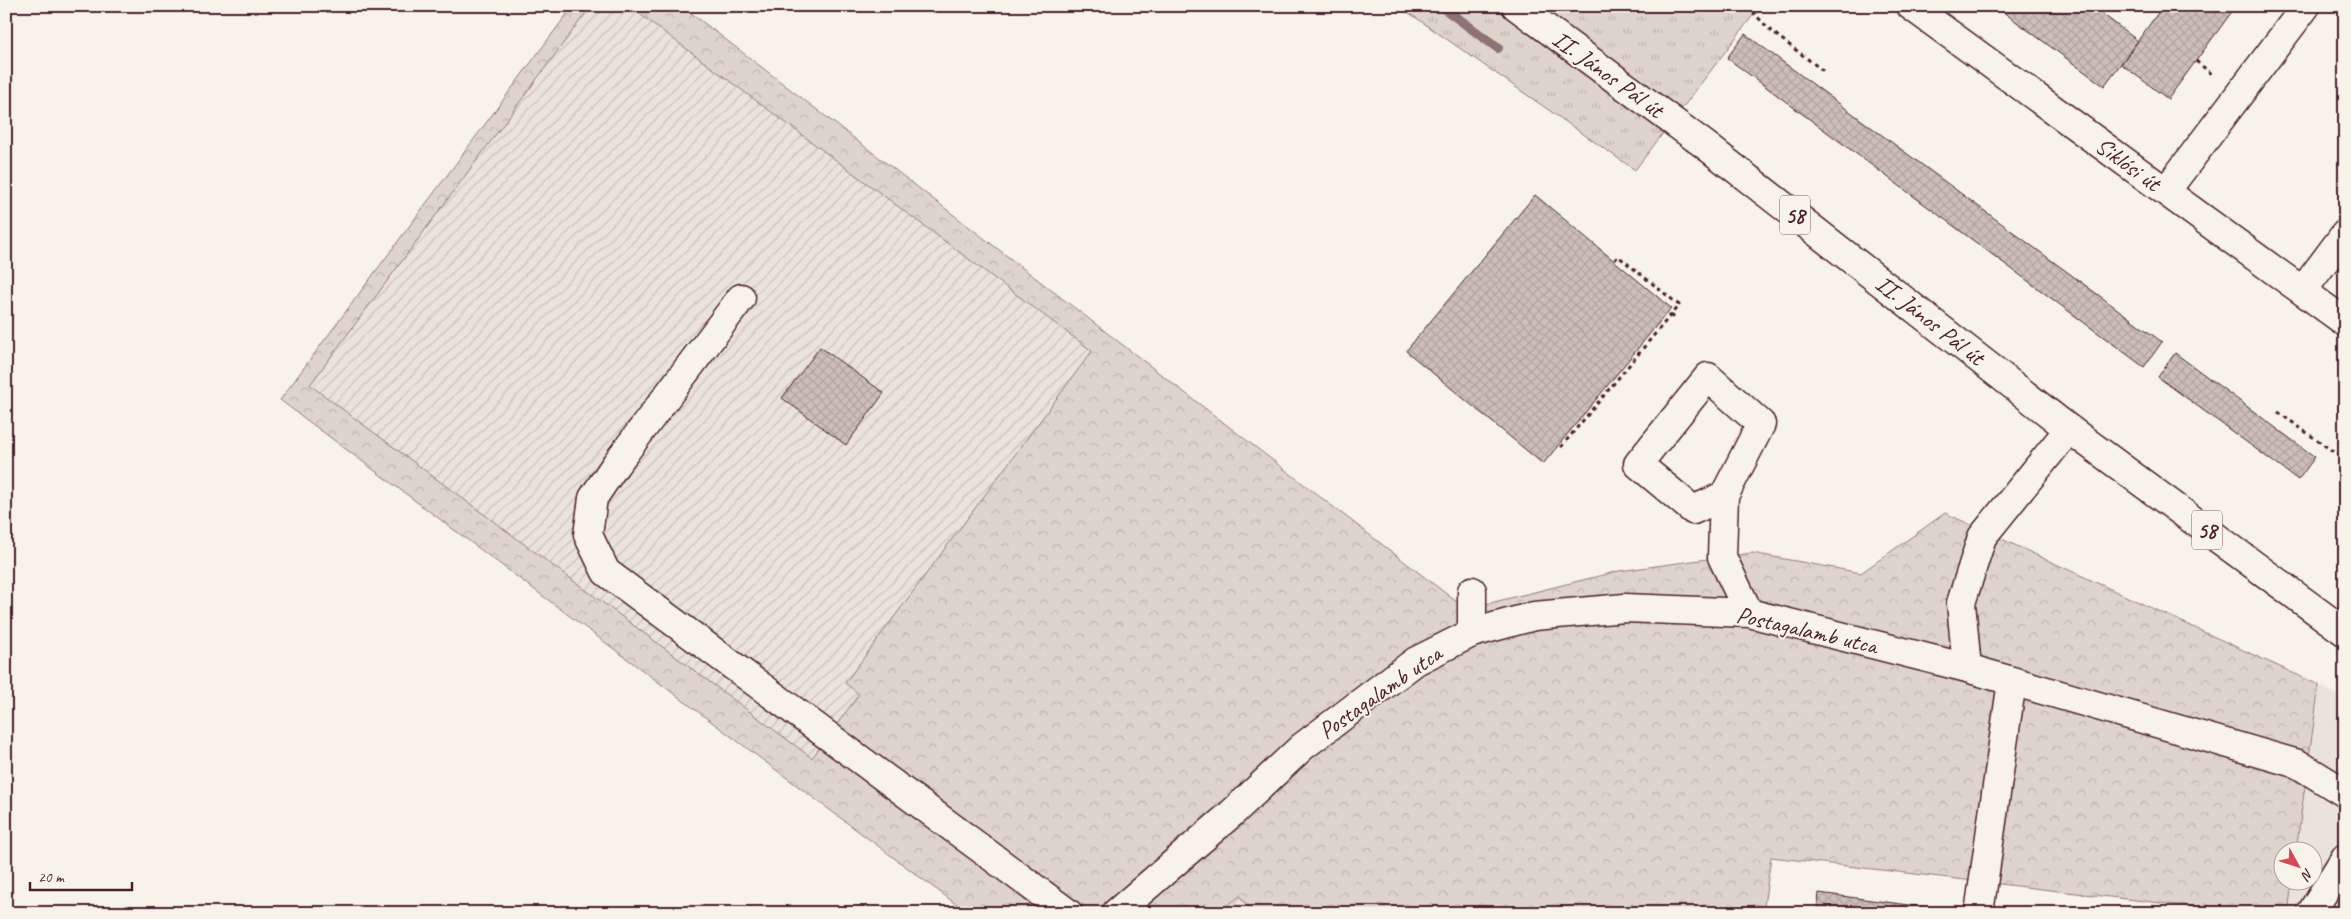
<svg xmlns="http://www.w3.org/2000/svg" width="2351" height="919" font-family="Caveat,sans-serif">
<defs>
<pattern id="industrial-furrows" width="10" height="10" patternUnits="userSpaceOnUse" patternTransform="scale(1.25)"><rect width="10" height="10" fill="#eae3da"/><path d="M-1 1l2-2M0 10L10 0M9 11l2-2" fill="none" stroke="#cac2bb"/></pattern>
<pattern id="grass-tufts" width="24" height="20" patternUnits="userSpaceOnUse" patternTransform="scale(1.25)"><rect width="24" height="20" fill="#ded4cc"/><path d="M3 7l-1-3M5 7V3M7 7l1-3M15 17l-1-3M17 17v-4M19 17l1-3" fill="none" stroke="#c0b6af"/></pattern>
<pattern id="forest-crowns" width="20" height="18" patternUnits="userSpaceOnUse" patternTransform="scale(1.25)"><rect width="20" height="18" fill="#ded4cc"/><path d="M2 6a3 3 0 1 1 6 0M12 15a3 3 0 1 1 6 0" fill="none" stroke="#c0b6af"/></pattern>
<pattern id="building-cross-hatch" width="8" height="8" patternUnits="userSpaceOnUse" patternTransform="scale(1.25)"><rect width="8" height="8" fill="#ccbfb9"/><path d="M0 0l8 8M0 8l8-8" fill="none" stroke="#b1a49f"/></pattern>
</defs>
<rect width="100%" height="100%" fill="#f7f3e8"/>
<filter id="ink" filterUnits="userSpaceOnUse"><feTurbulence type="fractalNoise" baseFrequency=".02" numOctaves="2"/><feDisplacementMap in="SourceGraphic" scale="10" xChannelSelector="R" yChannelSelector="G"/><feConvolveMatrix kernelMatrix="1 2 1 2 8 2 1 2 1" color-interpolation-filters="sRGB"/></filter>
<g filter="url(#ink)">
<path fill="#eae3da" d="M2319,685L2345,699V913H2288L2292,882H2314V852L2296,851Z"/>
<path fill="url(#industrial-furrows)" d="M591,6H629L1092,351L845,683L859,694L812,759L310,385Z
M1240,896L1253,913H1217Z"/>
<path fill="url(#grass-tufts)" stroke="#947a7c" d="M1399,6H1760L1635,170Z"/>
<path fill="url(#forest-crowns)" stroke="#947a7c" d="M573,6H591L310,385L812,758L859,694L845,683L1092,351L629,6H682L1466,609L1619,571L1752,553L1861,573L1945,513L2319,685L2296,851L2284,852V882H2292L2288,913H2245L1771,857L1763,913H1253L1240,896L1217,913H968L280,400Z"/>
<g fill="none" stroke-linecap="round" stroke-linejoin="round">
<path stroke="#8e7275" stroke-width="10" d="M1441,6L1498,48"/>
</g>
<path fill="url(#building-cross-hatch)" stroke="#4a1f2b" d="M1995,6H2092L2138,41L2104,86Z
M2163,6H2236L2168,99L2121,64Z
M1745,34L2162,342L2144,367L1727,58Z
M1535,195L1671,308L1543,464L1406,351Z
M820,347L884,393L846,445L782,398Z
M2175,353L2315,457L2298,480L2158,377Z
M1819,893L1931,908L1930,913H1817Z"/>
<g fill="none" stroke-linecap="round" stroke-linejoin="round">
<defs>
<path id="minor" d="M1911,6L2345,322
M2166,191L2306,6
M2303,290L2345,234
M741,298L616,464L593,498L588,535L606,572L1068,913
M1724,496L1693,510L1638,464L1708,377L1761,424L1724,496L1722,557L1749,613
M1472,633V591
M1967,668L1961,603L1982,537L2069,429
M1116,913L1231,814L1302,747L1416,661L1472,633L1534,616L1625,608L1749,613L1967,668L2298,764L2345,793
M1979,913L2012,681
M2311,913L2345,858"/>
<path id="major" d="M1516,6L1705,145L2069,429L2345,632"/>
</defs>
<use href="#minor" stroke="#4a1f2b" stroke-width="31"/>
<use href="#major" stroke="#4a1f2b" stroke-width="31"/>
<path stroke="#4a1f2b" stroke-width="3" stroke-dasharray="4 4" stroke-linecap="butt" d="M1747,6L1771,31L1826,73
M2098,11L2101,6
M2196,61L2213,75
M1671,315L1677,320
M2278,412L2345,460
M1561,447L1679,305L1618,256L1614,261"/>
<use href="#minor" stroke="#f7f3e8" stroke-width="28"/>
<use href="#major" stroke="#f7f3e8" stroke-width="28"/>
</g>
</g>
<g text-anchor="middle" stroke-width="4" stroke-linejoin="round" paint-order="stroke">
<g fill="#f7f3e8" stroke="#7e5f64" stroke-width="1">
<rect x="1780" y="195.5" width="30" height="39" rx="4"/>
<rect x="2192" y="510.5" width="30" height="39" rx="4"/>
</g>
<g font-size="22" font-weight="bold" fill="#4a1f2b">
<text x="1795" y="223">58</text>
<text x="2207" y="538">58</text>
</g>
<g font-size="24" fill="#4a1f2b" stroke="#f7f3e8">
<text transform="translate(1608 74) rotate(36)" y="8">II. János Pál út</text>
<text transform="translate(2128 164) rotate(36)" y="8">Siklósi út</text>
<text transform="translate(1930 320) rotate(38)" y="8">II. János Pál út</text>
<text transform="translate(1807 630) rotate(13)" y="8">Postagalamb utca</text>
<text transform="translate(1380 692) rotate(-35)" y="8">Postagalamb utca</text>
</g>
</g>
<rect width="2351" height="919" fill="none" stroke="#f7f3e8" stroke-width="25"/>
<rect x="12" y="12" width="2326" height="894" fill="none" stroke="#4a1f2b" stroke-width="2" filter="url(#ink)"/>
<g transform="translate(2298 866) rotate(130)"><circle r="24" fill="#f7f3e8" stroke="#b29e9c"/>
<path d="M0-4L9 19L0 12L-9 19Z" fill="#d1495b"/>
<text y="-8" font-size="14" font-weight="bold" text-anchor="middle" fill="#4a1f2b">N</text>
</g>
<path d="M30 882v8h102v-8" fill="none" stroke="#4a1f2b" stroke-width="2.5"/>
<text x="38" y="882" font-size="15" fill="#4a1f2b" stroke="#f7f3e8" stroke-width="4" paint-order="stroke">20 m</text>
</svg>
